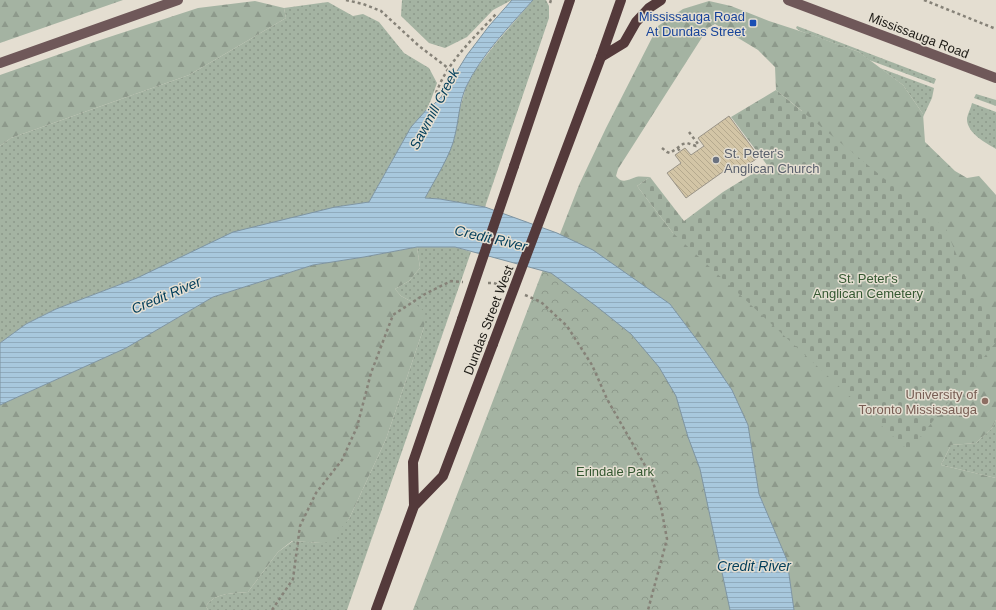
<svg xmlns="http://www.w3.org/2000/svg" width="996" height="610" font-family="Helvetica,sans-serif">
<defs>
<pattern id="grass-dots" width="8" height="8" patternUnits="userSpaceOnUse"><rect width="8" height="8" fill="#a4b3a2"/><path d="M2 2h.1M6 6h.1" fill="none" stroke="#8d998b" stroke-width="1.8" stroke-linecap="round"/></pattern>
<pattern id="forest-firs" width="22" height="20" patternUnits="userSpaceOnUse"><rect width="22" height="20" fill="#a4b3a2"/><path d="M5 1l3.5 6h-7zM16 11l3.5 6h-7z" fill="#8d998b"/></pattern>
<pattern id="cemetery-stones" width="16" height="16" patternUnits="userSpaceOnUse"><rect width="16" height="16" fill="#a4b3a2"/><path d="M2 7V4a2 2 0 0 1 4 0v3zM10 15v-3a2 2 0 0 1 4 0v3z" fill="#8d998b"/></pattern>
<pattern id="park-crowns" width="20" height="18" patternUnits="userSpaceOnUse"><rect width="20" height="18" fill="#a4b3a2"/><path d="M2 6a3 3 0 1 1 6 0M12 15a3 3 0 1 1 6 0" fill="none" stroke="#8d998b"/></pattern>
<pattern id="water-rules" width="6" height="5" patternUnits="userSpaceOnUse"><rect width="6" height="5" fill="#a8c8dd"/><path d="M0 2.5h6" fill="none" stroke="#90abbd"/></pattern>
<pattern id="building-back-hatch" width="6" height="6" patternUnits="userSpaceOnUse"><rect width="6" height="6" fill="#d3c5a6"/><path d="M-1 5l2 2M0 0l6 6M5-1l2 2" fill="none" stroke="#b5a98e"/></pattern>
</defs>
<rect width="100%" height="100%" fill="#e4ded1"/>
<path fill="url(#grass-dots)" d="M402,0H512L493,10L467,37L445,48L429,43L401,16Z
M533,0H546L549,6V18L485,207L440,199L425,198L446,158L466,87L476,69L496,43Z
M328,2L353,16L363,14L379,22L404,53L429,68L437,83L428,108L411,127L369,202L335,207L137,278L56,309L26,324L0,343V146L11,138L189,75L286,18L284,8Z
M797,26L936,79L934,84L869,60L859,52L800,31L796,28Z
M880,68L934,88L932,98L923,117V114L903,85Z
M976,94L996,100V106L974,98Z
M972,103L996,112V149C986,143 966,133 967,118C968,113 971,108 972,103Z
M417,247H455L471,252L347,610H208L206,606C216,592 232,594 248,592L278,552L293,541L321,543L349,519L386,439L424,327L414,303L401,296L395,289L409,281L420,268Z
M996,420V478L941,465L951,445L976,443L992,428Z"/>
<path fill="url(#forest-firs)" fill-rule="evenodd" d="M0,0H123L0,43Z
M255,1L284,8L286,18L189,75L11,138L0,146V75L97,41L198,8Z
M709,1L731,6L769,21L812,35L859,52L903,85L923,114L925,142L955,171L967,178L979,176L996,195V420L992,428L976,443L951,445L941,465L996,478V610H794L787,560L759,494L748,425L732,390L706,352L670,304L560,234L579,185L606,128L658,26L683,9ZM715,24L758,50L775,67L776,90L802,111L762,229L673,233L637,186L650,177C645,177 640,176 636,177C628,180 622,184 616,176L618,169L708,28Z
M417,247L420,268L409,281L395,289L401,296L414,303L425,312L424,327L386,439L349,519L329,542L321,543L292,541L278,552L248,592C232,594 216,592 206,606L208,610H0V405L126,348L213,297L313,265L364,257Z"/>
<path fill="url(#cemetery-stones)" d="M776,90L946,229L972,293L996,317V342L909,451L673,233L637,186L650,177L684,221L723,192L767,165L731,117Z"/>
<path fill="url(#park-crowns)" d="M557,233L593,250L670,304L706,352L732,390L748,425L759,494L787,560L794,610H413Z"/>
<path fill="url(#water-rules)" stroke="#7e94a1" d="M512,0H533C510,26 481,55 466,87C459,103 459,119 455,135C452,153 434,181 425,198L440,199L485,207L557,233L593,250L670,304L706,352L732,390L748,425L759,494L787,560L794,610H730L700,469L688,437L676,396L659,367L631,334L596,306L551,273L455,247H417L364,257L313,265L213,297L126,348L0,405V343L26,324L56,309L137,278L233,232L335,207L369,202L411,127L428,108L434,104L441,97L467,55L489,26Z"/>
<path fill="url(#building-back-hatch)" stroke="#9a9488" d="M729,116L759,157L736,173L731,166L686,198L667,173L681,163L675,155L685,148L691,155L704,146L698,138Z"/>
<g fill="none" stroke-linecap="round" stroke-linejoin="round">
<path stroke="#868278" stroke-width="2.5" stroke-dasharray="3 3" stroke-linecap="butt" d="M346,0L363,4L381,11L419,46L448,68
M924,0L996,29
M550,3L551,0
M436,93C448,61 473,39 496,14
M662,148L667,152L670,153L683,144L687,143L696,146L698,144L689,132
M678,148L680,152
M488,283H494L502,286
M525,295L541,302L567,326L592,365L607,399L651,476L661,507L667,539L648,610
M272,610L293,579L300,526L316,493L342,460L357,427L371,373L393,315L425,294L451,281L463,282"/>
<path stroke="#6f5859" stroke-width="10" d="M788,0L996,78
M0,63L178,0"/>
<path stroke="#543a3b" stroke-width="10" d="M601,57L624,43L636,22L649,8L661,0
M601,57L621,0
M514,166L570,0
M414,506L443,476L493,344
M376,610L414,506L413,462L462,319"/>
<path stroke="#543a3b" stroke-width="10" d="M462,319L514,166
M493,344L601,57"/>
</g>
<rect fill="#1a4fb4" stroke="#e4ded1" stroke-width="1.5" x="749" y="19" width="8" height="8" rx="2"/>
<circle fill="#6b7280" stroke="#e4ded1" stroke-width="1.5" cx="716" cy="160" r="4"/>
<circle fill="#8d6e63" stroke="#e4ded1" stroke-width="1.5" cx="985" cy="401" r="4"/>
<g text-anchor="middle" stroke-width="3" stroke-linejoin="round" paint-order="stroke">
<g font-size="13" fill="#164399" stroke="#e4ded1" text-anchor="end">
<text x="745" y="21">Mississauga Road<tspan x="745" dy="15">At Dundas Street</tspan></text>
</g>
<g font-size="13" fill="#1c1a15" stroke="#e4ded1">
<text transform="translate(919 35) rotate(21)" y="5">Mississauga Road</text>
<text transform="translate(488 320) rotate(-69)" y="5">Dundas Street West</text>
</g>
<g font-size="13" fill="#5b616d" stroke="#e4ded1" text-anchor="start">
<text x="724" y="158">St. Peter's<tspan x="724" dy="15">Anglican Church</tspan></text>
</g>
<g font-size="13" fill="#355831" stroke="#e4ded1">
<text x="868" y="283">St. Peter's<tspan x="868" dy="15">Anglican Cemetery</tspan></text>
<text x="615" y="476">Erindale Park</text>
</g>
<g font-size="13" fill="#785e54" stroke="#e4ded1" text-anchor="end">
<text x="977" y="399">University of<tspan x="977" dy="15">Toronto Mississauga</tspan></text>
</g>
<g font-size="14" font-style="italic" fill="#003d5a" stroke="#e4ded1">
<text transform="translate(434 109) rotate(-62)" y="5">Sawmill Creek</text>
<text transform="translate(491 238) rotate(13)" y="5">Credit River</text>
<text transform="translate(166 295) rotate(-23)" y="5">Credit River</text>
<text x="754" y="571">Credit River</text>
</g>
</g>
</svg>
